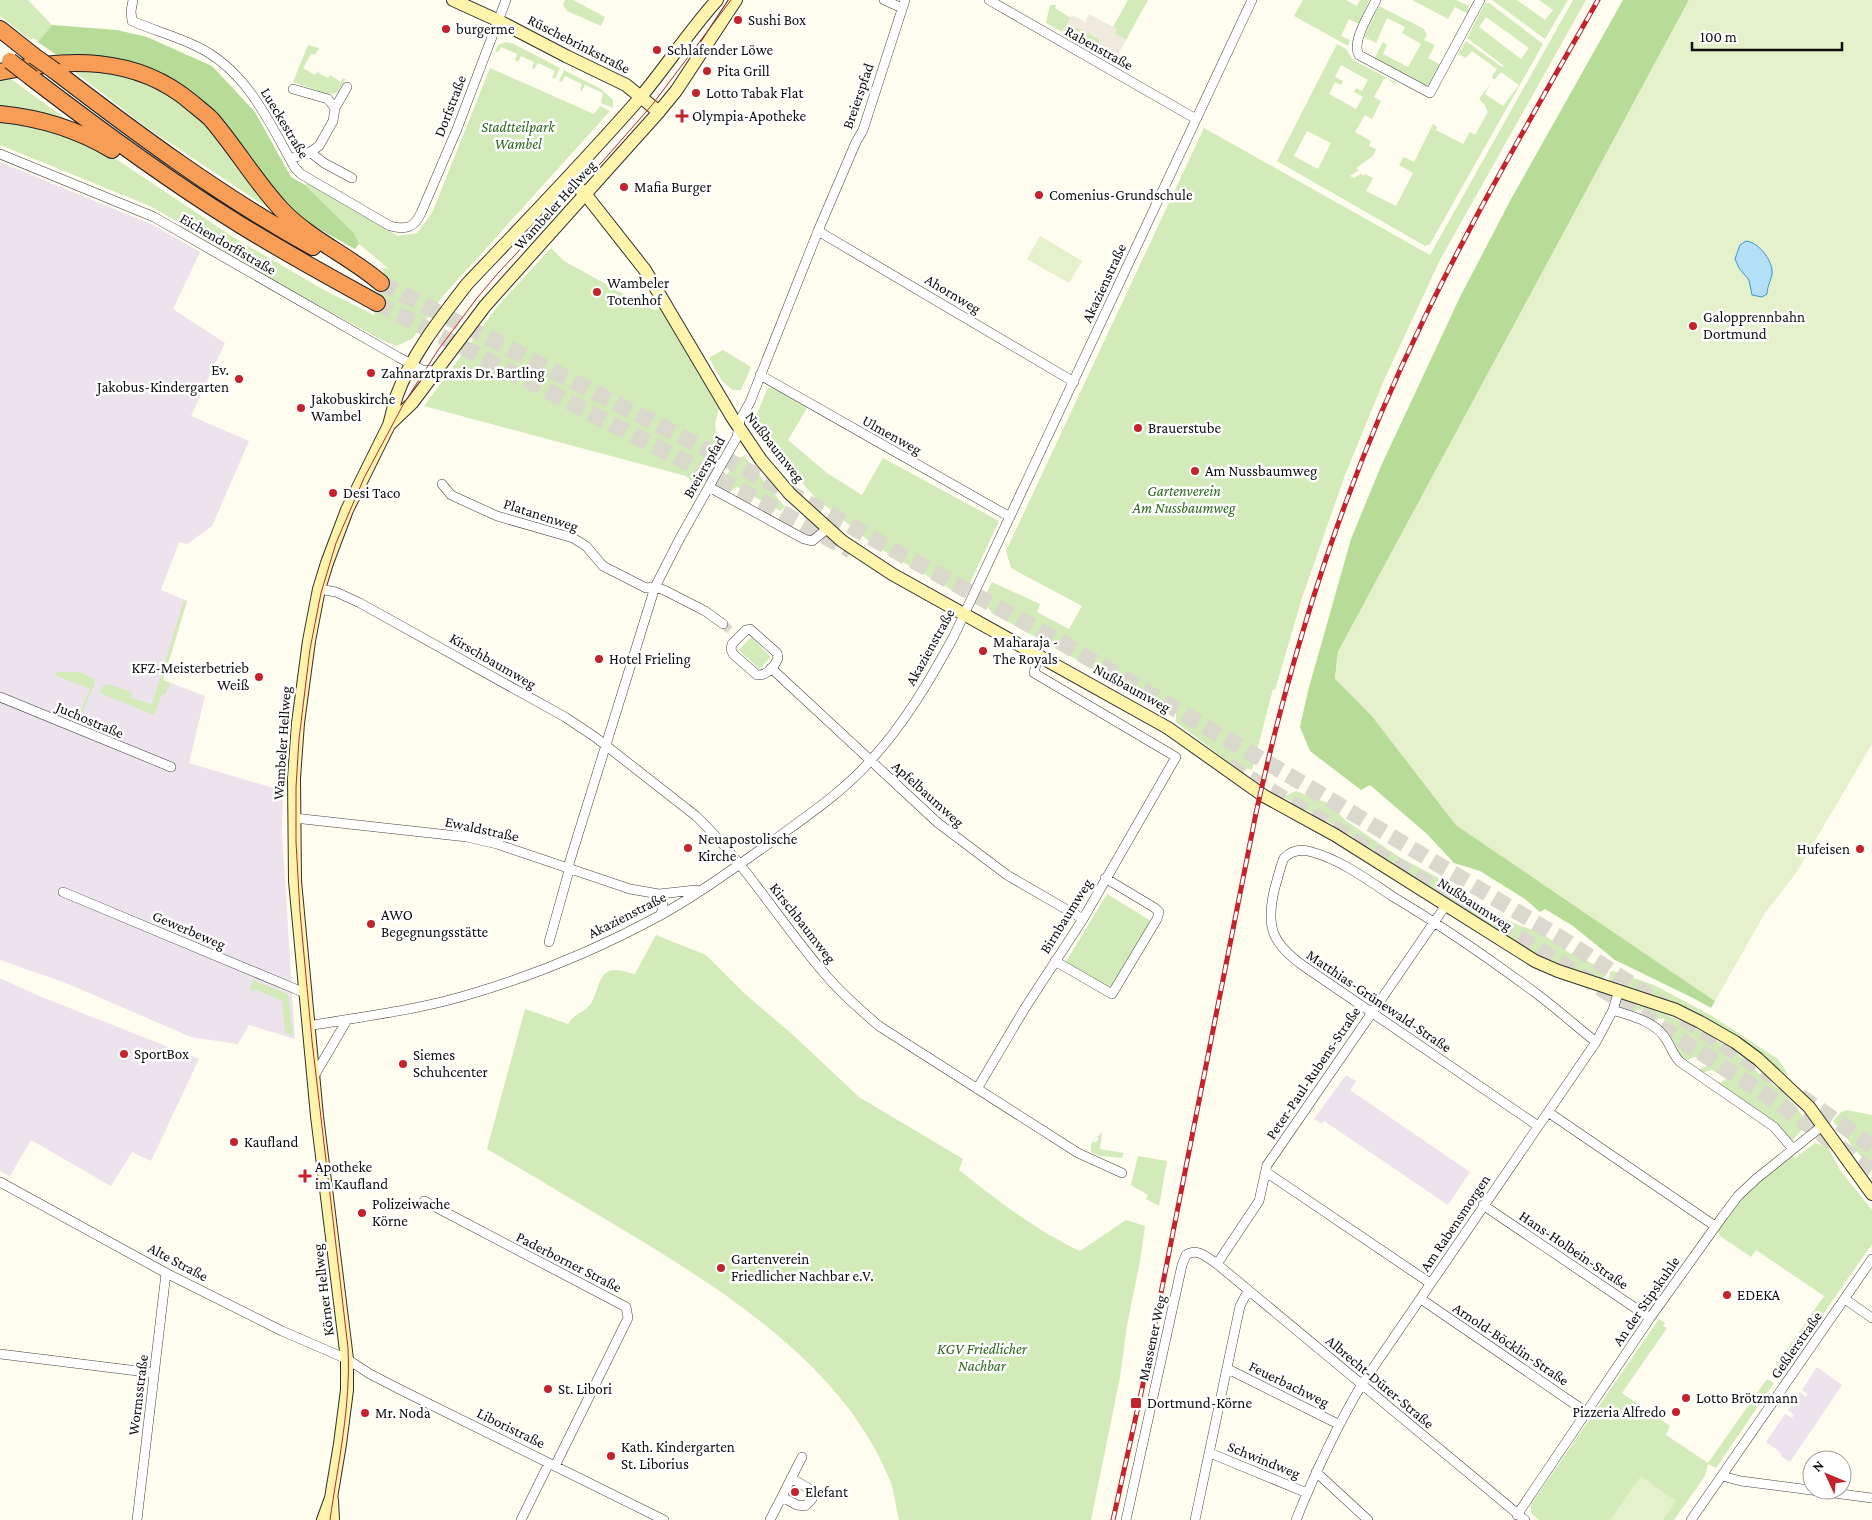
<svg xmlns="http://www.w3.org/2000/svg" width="1872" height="1520" font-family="'Crimson Pro',serif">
<rect width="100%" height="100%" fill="#fffcf0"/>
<path fill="#ece3ed" d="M0,162L153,225L200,252L173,309L225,343L191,416L249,441L212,526L187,544L179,542L161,590L187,601L163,680L205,696L189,763L283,791L282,833L295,1039L249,1025L238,1044L191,1037L66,983L0,960Z
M0,978L39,996L199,1059L151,1161L132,1152L111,1186L31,1140L10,1176L0,1171Z
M1346,1075L1356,1081L1350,1090L1470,1172L1448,1205L1324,1121L1322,1124L1314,1119Z
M1817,1367L1842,1385L1790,1462L1782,1457L1780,1452L1766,1442L1785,1414L1792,1418L1794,1415L1788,1410L1800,1392L1806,1397L1808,1394L1802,1390Z"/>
<path fill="#d3ebb8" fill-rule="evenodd" d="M0,0H28L52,25L38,42L34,38L30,40L0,16Z
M565,0H573L605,17L601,26L567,11L563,5Z
M1128,0H1148L1126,40L1114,33L1113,27Z
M1303,0H1346L1357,6L1360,0H1369L1359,24L1349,19L1341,36L1350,40L1348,46L1294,16Z
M1412,0H1456L1469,6L1468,14L1455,7L1448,19Z
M1492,0H1517L1545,20L1553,10L1539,0H1568L1545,39Z
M1573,0H1586L1440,260L1384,380L1345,475L1302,598L1275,690L1273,689L1252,770L1231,764L1176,722V714L992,613L985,603L986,594L992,582L1040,604L1037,612L1069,629L1082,606L1011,568L1006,551L1204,128L1430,255Z
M1485,3H1489L1543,44L1430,244L1425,246L1277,161L1337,44L1346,49L1353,60L1397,83L1394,84L1387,78L1384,79L1374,97L1381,101L1372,119L1365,115L1355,132L1371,141L1369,146L1376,149L1373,156L1356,168L1359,170L1350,176L1354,178L1361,174L1364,176L1365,174L1373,178L1366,191L1396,206L1413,173L1399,165L1404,157L1414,162L1433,124L1437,127L1436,130L1463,144L1470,132L1475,135L1488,112L1484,104L1479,99L1490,84L1485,94L1503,106L1519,85L1501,72L1495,79H1493L1492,76L1497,69L1472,51L1466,58L1458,54L1466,41L1502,67L1504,66L1467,38ZM1486,17L1529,48L1521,59L1479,27ZM1341,65L1368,80L1362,91L1356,88L1354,92L1363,97L1356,109L1329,94L1335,82L1341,85L1343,81L1335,77ZM1307,131L1331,143L1318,169L1294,156Z
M1050,5H1056L1055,8L1071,18L1062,32L1046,23Z
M1379,6L1424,29L1427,35L1424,40L1435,45L1428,58L1441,65L1429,85H1423L1374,59L1383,42L1387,45L1383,54L1408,67L1421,44L1402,33L1405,27L1387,18L1376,43L1364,37Z
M1074,27L1081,29L1100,40L1094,50L1069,36Z
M506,42L514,44L560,68L555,79L552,77L555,71L538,63L534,69L532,68L534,62L521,56L518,62L515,60L517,54L501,47L498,52H495L498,45Z
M308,45L319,48L315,55L311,54L303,68L315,75L317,72L328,78L330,75L341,82L343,78L347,80H345L337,93L327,94L293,82Z
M490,68L594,114L600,106L610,111L442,297L413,338L397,346L386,342L315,304L179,226L180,223L150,206L0,145V120L21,122L95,145L233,237L324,290L374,315L384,268L389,269L359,244L354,233L305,185L307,183L398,236L417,233L432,213Z
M71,69L104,71L141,81L168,93L205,121L277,214L146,127Z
M564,70L601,89L613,100V108L601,103L603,93L585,85L582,91L580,90L582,84L565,76L562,82L559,81Z
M7,76L66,119V121L0,110V78Z
M551,248L564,261L633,299L638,296L653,310L660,308L719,409L715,424L718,447L697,486L686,476L424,406L497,307Z
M723,350L751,367L741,390H733L722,381L709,358Z
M768,388H772L807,408L788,440L827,473L862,495L883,458L999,521L969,585L962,593L955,592L875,546L815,497L764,442V439L752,425Z
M744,456L785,507L780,511L737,487L728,493L720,489L734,462L737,459Z
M184,600L187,601L163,680L170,683L165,695L162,694L154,715L100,693L103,686L108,684L132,692L131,698L152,704Z
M751,637L771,657L759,669L739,650Z
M56,672H79L94,679L95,683L79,720L77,719L90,689L55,675Z
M1296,791L1328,803L1345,820L1399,857L1444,881L1450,887L1459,900L1456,904L1339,828L1283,797Z
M1107,894L1151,921L1111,991L1065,963Z
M1473,903L1481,906L1511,922L1543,934L1568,952L1602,968L1605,973L1604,980L1561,966L1539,957L1462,909L1465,904Z
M656,935L706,955L745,994L792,1034L859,1097L963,1159L959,1170C997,1200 1035,1230 1080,1251L1126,1220L1145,1226L1140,1261L1127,1325L1120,1377L1091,1520H899C896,1508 895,1495 891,1483C845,1365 720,1288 617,1226C573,1200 530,1174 487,1149L525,1009L568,1024C573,1015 582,1013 589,1006C599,995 597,969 616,970C622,970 629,973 635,974Z
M1613,971L1654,985L1712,1016L1778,1059L1789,1076L1779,1070L1767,1060L1609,982L1610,972Z
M253,980L288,994L293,1036L285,1032L282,1001L254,989L251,995L250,987Z
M1632,1004C1673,1014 1712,1035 1746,1060C1752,1065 1756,1072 1762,1076C1775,1085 1803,1108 1805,1124L1800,1132L1792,1141L1780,1128L1718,1084L1726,1079L1712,1070L1701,1073L1698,1070L1707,1066L1695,1057L1685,1061L1678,1055L1669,1038L1675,1034L1669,1024L1663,1018L1650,1021L1645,1018L1651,1013C1643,1008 1638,1009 1630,1013L1622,1010L1626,1006Z
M1847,1110L1872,1115V1171L1833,1121L1841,1112Z
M1102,1132L1100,1149L1124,1153L1122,1158L1100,1156L1091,1152V1144L1093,1141L1095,1143L1099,1139L1097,1137Z
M1815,1143L1826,1146L1830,1151L1840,1170L1872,1210V1244L1782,1373L1774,1368L1824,1296L1756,1250L1751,1257L1720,1236L1718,1231C1734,1199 1766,1177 1793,1155L1795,1158Z
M1138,1156L1167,1161L1159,1206L1146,1199L1148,1195L1131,1185Z
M1659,1319L1665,1323L1663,1326L1667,1328L1622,1393L1670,1426L1666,1435L1708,1463L1767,1379L1774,1383L1716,1468L1708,1464L1705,1476L1674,1520H1539L1531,1513V1504Z"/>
<path fill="#b7dc97" d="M1623,0H1689L1338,652L1335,678L1372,716L1456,825L1715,1001L1711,1008L1693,998L1615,960L1573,926L1545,909L1540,912L1525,899L1480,871L1454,863L1427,834L1370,785L1361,790L1310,751L1300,727L1308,691L1351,539L1381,466L1460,297L1510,201Z
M52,25L117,30L147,37L212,66L255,112L291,177L305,185L354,233L359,244L355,249L305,221L264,178L236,138L208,105L183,86L151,70L118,58L55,54L38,42Z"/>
<path fill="#e5f1ca" d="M1689,0H1872V744L1796,873L1765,913L1715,1001L1456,825L1372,716L1335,679L1338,652Z
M1040,236L1082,261L1069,283L1027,259Z
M1641,1476L1676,1501L1663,1520H1610Z"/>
<path fill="#f0ebde" d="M1089,14L1117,29L1115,33L1126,40L1114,62L1094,50L1100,40L1081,29L1074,27L1069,36L1062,32L1072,15L1085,22Z"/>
<path fill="#b3dff7" stroke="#3996d0" d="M1746,241C1758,242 1771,259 1772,270C1773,278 1767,285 1767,294L1762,297L1752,295L1749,280L1739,268L1735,259L1740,245Z"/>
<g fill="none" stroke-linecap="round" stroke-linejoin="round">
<path stroke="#dbd8ce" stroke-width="9" stroke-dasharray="9 4.5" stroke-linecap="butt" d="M723,624L733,633"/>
<path stroke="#dbd8ce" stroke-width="16" stroke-dasharray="16 8" stroke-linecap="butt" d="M381,283L774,484L1064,644L1314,790L1566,941L1663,1005
M377,303L763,502L851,551
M1229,766L1555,959L1762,1092L1872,1170
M1683,1018L1774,1077
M1800,1096L1872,1146"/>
<defs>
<path id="street" d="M133,0L131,11L132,21C153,30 175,36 196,46C247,70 269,122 295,168L301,174L390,226C406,230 414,228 421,213L457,129L506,0
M884,0L902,8
M989,0L1196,119
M1376,0C1370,13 1351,42 1359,55L1430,93L1480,0
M293,89L328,99L335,108
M310,152L324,163L352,178
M0,154L154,217L398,357L422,370L435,371
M290,159L310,152L319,146L333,121L335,108L347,87
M818,231L1074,382
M760,375L1010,517
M442,484L451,495L497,516L573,538L586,546L603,566L646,588L655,587L664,590L705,611L723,624
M709,487L804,539L812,541L827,529
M319,589L336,592L360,603L565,717L595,737L696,816C745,863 780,922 824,973C840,992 859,1009 879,1026L1078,1153L1122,1173
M750,629L777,653L778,658C775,666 767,676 757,675L733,654L731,649L732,644L746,630Z
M771,668L938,823L1007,875L1083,919
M0,697L171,767
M294,818L467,837L497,844L630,889L659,894L696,890
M568,867L655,587L680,538L737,437L740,420L750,402L818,231L856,142L863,130L905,0
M63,892L305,993
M659,894L663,904L661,915
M549,942L570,867
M1055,961L1112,994L1157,919L1159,912L1155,908L1105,878
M1613,1010C1630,1016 1651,1020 1663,1035C1670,1043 1672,1054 1680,1062L1767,1122L1774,1127L1793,1149
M308,1026C364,1016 420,1010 474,993C538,974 600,948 659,916C699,894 737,866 774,840C808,815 843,792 871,760C905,723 930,680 954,636L1252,0
M313,1078L347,1020
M977,1089L1025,1008L1083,919L1176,757L1034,673L1038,655
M1548,1112L1715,1226
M1538,1126L1305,967C1272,944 1265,927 1275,887C1278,878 1280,867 1284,858C1292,850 1302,849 1312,852C1341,860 1368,880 1392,896C1442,926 1490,959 1537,994C1557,1009 1576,1026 1596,1042
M1266,1172L1430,1283
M0,1182L166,1273L282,1331L347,1359L370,1374L401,1390L664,1520
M424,1201L626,1307L628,1318L555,1466
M1483,1205L1650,1318
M1217,1264L1259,1201L1267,1165L1272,1158L1446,905
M1421,1299L1586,1412
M1845,1299L1872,1318
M0,1354L154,1373
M1228,1369L1338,1424
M1210,1453L1307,1493
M1316,1472L1368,1520
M1722,1476L1741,1481L1872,1498
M782,1497L797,1505L805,1506L812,1499V1493L808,1488L791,1478
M1517,1515L1650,1318L1723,1216L1738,1196L1756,1179L1822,1126
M137,1520L166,1273
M521,1520L549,1463
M770,1520L802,1457
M1126,1520L1182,1265L1186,1255C1197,1247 1208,1258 1217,1264L1525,1520
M1195,1520L1240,1306L1248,1291
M1296,1520C1315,1473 1336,1428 1362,1384L1596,1042L1613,1010L1619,990
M1691,1520L1872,1259"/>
<path id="secondary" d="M453,0L497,20L566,56L626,85L659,112
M568,177L586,195L645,270L732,417L761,460L790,494L842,541L892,574L1168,728L1264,796L1335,835L1535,961L1558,971L1676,1010L1700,1022L1735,1042L1758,1059L1809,1107L1872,1194
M389,425C392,415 394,404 397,395C412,354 441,318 467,284C525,223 584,162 639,99C666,67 689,31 717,0
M332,1500L333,1520
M323,1520L331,1498L340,1444L347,1390V1359L317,1116L295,881L294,778L298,723L309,641L319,589L327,563L347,510L389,425L412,403L485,306L657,114L676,91L736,0"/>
<path id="highway" d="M0,29L34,56
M55,71C137,134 222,197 313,247
M0,72C67,58 135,55 191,102C198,108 205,113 211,119C236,148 255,181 281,209C310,240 350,256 381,283
M32,78C96,127 162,176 231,219C278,249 328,276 377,303
M0,114C41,118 77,129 112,150"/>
</defs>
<use href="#street" stroke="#414141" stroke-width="10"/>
<use href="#secondary" stroke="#303030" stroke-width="14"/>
<use href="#highway" stroke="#1f1f1f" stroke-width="18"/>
<use href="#street" stroke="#fff" stroke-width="9"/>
<use href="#secondary" stroke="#fff4ab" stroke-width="12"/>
<use href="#highway" stroke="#f79d56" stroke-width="16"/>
<path stroke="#c2232d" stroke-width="1" d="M330,1520C338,1463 351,1406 348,1348L312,1041L300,912L296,842V787L299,739L310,649L321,593L336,543L364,478L403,405L438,350L477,298L499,272L602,162L652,105L731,0"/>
<defs>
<path id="rail" d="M1113,1520L1142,1389L1256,813C1293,644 1347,477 1423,321C1476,211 1538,106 1598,0"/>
</defs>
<use href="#rail" stroke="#c2232d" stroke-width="5"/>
<use href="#rail" stroke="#fff" stroke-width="3" stroke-dasharray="9" stroke-linecap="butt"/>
<defs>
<path id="highway-bridge" d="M34,56L55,71
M10,61L32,78"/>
</defs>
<use href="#highway-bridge" stroke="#1f1f1f" stroke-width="18" stroke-linecap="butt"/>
<use href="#highway-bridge" stroke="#f79d56" stroke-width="16"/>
</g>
<g fill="#c2232d" stroke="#fff" stroke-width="2">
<circle cx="738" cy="20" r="5"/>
<circle cx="446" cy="29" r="5"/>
<circle cx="657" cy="50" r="5"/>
<circle cx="707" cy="71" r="5"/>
<circle cx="696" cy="93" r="5"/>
<path d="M679.5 108.5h5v5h5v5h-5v5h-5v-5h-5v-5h5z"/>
<circle cx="624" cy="187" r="5"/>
<circle cx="1039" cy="195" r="5"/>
<circle cx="597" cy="292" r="5"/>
<circle cx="1693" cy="326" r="5"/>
<circle cx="371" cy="373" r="5"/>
<circle cx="239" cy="379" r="5"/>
<circle cx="301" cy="408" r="5"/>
<circle cx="1138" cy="428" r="5"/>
<circle cx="1195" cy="471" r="5"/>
<circle cx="333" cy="493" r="5"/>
<circle cx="983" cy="651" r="5"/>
<circle cx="599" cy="659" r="5"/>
<circle cx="259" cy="677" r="5"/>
<circle cx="688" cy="848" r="5"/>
<circle cx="1860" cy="849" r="5"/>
<circle cx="371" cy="924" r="5"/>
<circle cx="124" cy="1054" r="5"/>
<circle cx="403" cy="1064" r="5"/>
<circle cx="234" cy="1142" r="5"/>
<path d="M302.5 1168.5h5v5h5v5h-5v5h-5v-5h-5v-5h5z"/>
<circle cx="362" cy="1213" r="5"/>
<circle cx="721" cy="1268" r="5"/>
<circle cx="1727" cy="1295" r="5"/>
<circle cx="548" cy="1389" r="5"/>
<circle cx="1686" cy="1398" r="5"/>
<rect x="1130" y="1397" width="12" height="12" rx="2.5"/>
<circle cx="1676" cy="1412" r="5"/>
<circle cx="365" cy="1413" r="5"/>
<circle cx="611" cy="1456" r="5"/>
<circle cx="795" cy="1492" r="5"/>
</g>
<g text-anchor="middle" stroke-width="5" stroke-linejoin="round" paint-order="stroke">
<g font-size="15" fill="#0e0e0e" stroke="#fff" text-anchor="start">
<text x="748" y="25">Sushi Box</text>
<text x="456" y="34">burgerme</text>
<text x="667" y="55">Schlafender Löwe</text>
<text x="717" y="76">Pita Grill</text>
<text x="706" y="98">Lotto Tabak Flat</text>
<text x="692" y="121">Olympia-Apotheke</text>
<text x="634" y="192">Mafia Burger</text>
<text x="1049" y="200">Comenius-Grundschule</text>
<text x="607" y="288">Wambeler<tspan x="607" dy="17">Totenhof</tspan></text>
<text x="1703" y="322">Galopprennbahn<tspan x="1703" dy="17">Dortmund</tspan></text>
<text x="229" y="375" text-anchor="end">Ev.<tspan x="229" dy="17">Jakobus-Kindergarten</tspan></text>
<text x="381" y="378">Zahnarztpraxis Dr. Bartling</text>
<text x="311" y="404">Jakobuskirche<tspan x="311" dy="17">Wambel</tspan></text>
<text x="1148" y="433">Brauerstube</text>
<text x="1205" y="476">Am Nussbaumweg</text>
<text x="343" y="498">Desi Taco</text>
<text x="993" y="647">Maharaja -<tspan x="993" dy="17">The Royals</tspan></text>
<text x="609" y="664">Hotel Frieling</text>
<text x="249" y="673" text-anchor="end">KFZ-Meisterbetrieb<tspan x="249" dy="17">Weiß</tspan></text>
<text x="698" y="844">Neuapostolische<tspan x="698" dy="17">Kirche</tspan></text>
<text x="1850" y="854" text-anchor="end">Hufeisen</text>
<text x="381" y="920">AWO<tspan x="381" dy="17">Begegnungsstätte</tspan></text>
<text x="134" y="1059">SportBox</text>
<text x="413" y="1060">Siemes<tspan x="413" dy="17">Schuhcenter</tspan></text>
<text x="244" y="1147">Kaufland</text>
<text x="315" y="1172">Apotheke<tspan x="315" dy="17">im Kaufland</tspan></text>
<text x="372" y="1209">Polizeiwache<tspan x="372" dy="17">Körne</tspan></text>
<text x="731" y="1264">Gartenverein<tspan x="731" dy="17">Friedlicher Nachbar e.V.</tspan></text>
<text x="1737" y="1300">EDEKA</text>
<text x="558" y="1394">St. Libori</text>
<text x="1696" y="1403">Lotto Brötzmann</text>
<text x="1147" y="1408">Dortmund-Körne</text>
<text x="1666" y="1417" text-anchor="end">Pizzeria Alfredo</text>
<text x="375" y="1418">Mr. Noda</text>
<text x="621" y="1452">Kath. Kindergarten<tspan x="621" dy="17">St. Liborius</tspan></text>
<text x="805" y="1497">Elefant</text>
</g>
<g font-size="15" fill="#0e0e0e" stroke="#fff">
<text transform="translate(579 44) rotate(27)" y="5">Rüschebrinkstraße</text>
<text transform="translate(1099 48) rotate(29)" y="5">Rabenstraße</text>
<text transform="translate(858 96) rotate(-71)" y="5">Breierspfad</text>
<text transform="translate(450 106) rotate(-69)" y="5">Dorfstraße</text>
<text transform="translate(285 123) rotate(59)" y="5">Lueckestraße</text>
<text transform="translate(555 205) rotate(-48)" y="5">Wambeler Hellweg</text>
<text transform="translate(228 244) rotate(30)" y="5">Eichendorffstraße</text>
<text transform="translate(1104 283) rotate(-65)" y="5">Akazienstraße</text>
<text transform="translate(953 294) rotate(31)" y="5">Ahornweg</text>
<text transform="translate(892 435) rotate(29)" y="5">Ulmenweg</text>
<text transform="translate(775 447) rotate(52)" y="5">Nußbaumweg</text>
<text transform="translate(704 467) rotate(-60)" y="5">Breierspfad</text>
<text transform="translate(541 515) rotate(18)" y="5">Platanenweg</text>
<text transform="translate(930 647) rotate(-61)" y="5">Akazienstraße</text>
<text transform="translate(493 661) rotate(30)" y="5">Kirschbaumweg</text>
<text transform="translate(1132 688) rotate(29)" y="5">Nußbaumweg</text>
<text transform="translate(90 720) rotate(23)" y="5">Juchostraße</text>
<text transform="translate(282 743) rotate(-86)" y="5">Wambeler Hellweg</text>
<text transform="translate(928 794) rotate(42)" y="5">Apfelbaumweg</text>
<text transform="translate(482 829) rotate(12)" y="5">Ewaldstraße</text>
<text transform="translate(1475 904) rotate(33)" y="5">Nußbaumweg</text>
<text transform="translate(627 915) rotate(-27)" y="5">Akazienstraße</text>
<text transform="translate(1066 916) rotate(-58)" y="5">Birnbaumweg</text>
<text transform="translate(803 923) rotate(52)" y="5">Kirschbaumweg</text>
<text transform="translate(189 930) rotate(23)" y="5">Gewerbeweg</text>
<text transform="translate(1379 1001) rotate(34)" y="5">Matthias-Grünewald-Straße</text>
<text transform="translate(1313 1073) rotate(-56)" y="5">Peter-Paul-Rubens-Straße</text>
<text transform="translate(1455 1223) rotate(-56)" y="5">Am Rabensmorgen</text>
<text transform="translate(1574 1250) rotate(34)" y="5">Hans-Holbein-Straße</text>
<text transform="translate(178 1262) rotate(28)" y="5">Alte Straße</text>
<text transform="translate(569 1262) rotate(27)" y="5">Paderborner Straße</text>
<text transform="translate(323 1290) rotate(-97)" y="5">Körner Hellweg</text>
<text transform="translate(1646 1301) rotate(-55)" y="5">An der Stipskuhle</text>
<text transform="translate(1152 1338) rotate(-78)" y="5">Massener Weg</text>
<text transform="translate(1511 1344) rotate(34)" y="5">Arnold-Böcklin-Straße</text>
<text transform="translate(1796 1345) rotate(-55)" y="5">Geßlerstraße</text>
<text transform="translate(1380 1382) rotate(40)" y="5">Albrecht-Dürer-Straße</text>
<text transform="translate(1289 1384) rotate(26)" y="5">Feuerbachweg</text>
<text transform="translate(138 1395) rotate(-83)" y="5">Wormsstraße</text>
<text transform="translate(511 1428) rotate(26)" y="5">Liboristraße</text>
<text transform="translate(1264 1460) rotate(22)" y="5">Schwindweg</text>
</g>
<g font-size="15" font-style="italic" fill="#2e681d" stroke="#fff">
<text x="518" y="132">Stadtteilpark<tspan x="518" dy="17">Wambel</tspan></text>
<text x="1184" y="496">Gartenverein<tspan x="1184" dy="17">Am Nussbaumweg</tspan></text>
<text x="982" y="1354">KGV Friedlicher<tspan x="982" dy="17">Nachbar</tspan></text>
</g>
</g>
<g transform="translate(1827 1475) rotate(314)"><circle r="24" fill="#ffffff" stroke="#9f9f9f"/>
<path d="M0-4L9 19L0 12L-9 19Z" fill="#c2232d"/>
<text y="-8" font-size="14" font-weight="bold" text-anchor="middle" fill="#0e0e0e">N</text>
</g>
<path d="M1692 42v8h150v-8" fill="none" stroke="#0e0e0e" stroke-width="2.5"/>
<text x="1700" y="42" font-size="15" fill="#0e0e0e" stroke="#ffffff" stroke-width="4" paint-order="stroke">100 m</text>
</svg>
